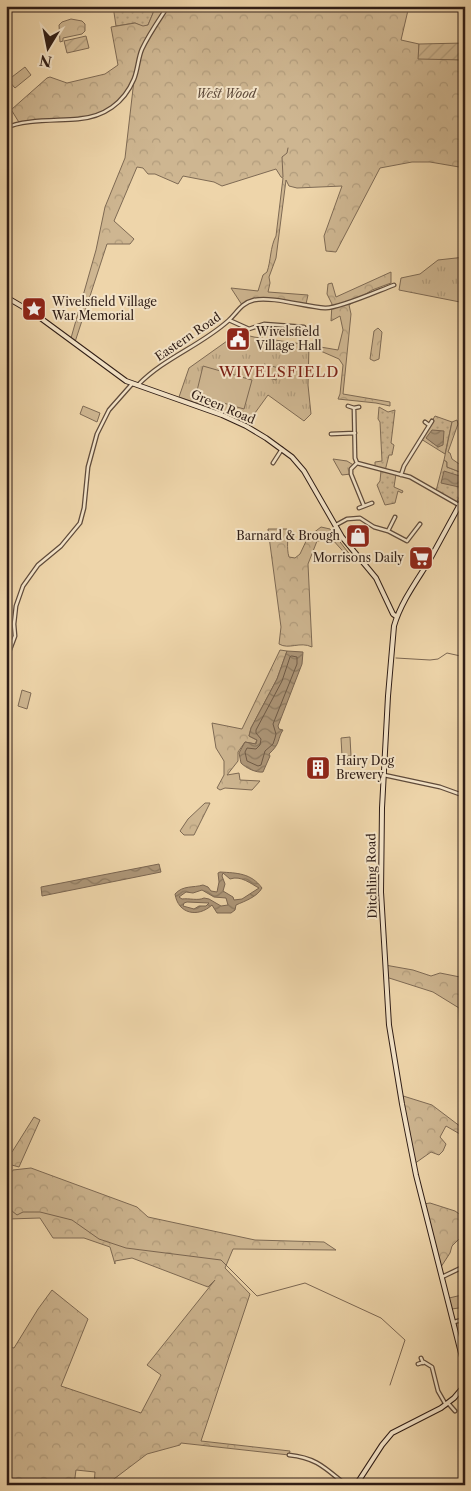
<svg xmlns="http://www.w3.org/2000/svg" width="471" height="1491" font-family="'Libre Caslon Text',serif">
<defs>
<pattern id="grass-dots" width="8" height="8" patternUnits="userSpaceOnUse" patternTransform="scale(1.25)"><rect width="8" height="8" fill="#ceb691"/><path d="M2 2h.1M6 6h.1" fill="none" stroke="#b19c7c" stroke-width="1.8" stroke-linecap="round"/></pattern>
<pattern id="forest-crowns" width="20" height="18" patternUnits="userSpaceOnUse" patternTransform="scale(1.25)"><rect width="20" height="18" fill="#ceb691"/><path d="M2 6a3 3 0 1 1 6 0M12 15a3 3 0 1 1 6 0" fill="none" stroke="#b19c7c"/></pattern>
<pattern id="park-tufts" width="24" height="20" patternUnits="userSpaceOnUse" patternTransform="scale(1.25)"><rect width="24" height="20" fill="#ceb691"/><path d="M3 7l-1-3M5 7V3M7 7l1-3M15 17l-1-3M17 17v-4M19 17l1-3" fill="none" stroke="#b19c7c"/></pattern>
<pattern id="garden-furrows" width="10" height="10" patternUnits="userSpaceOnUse" patternTransform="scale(1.25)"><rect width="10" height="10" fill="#ceb691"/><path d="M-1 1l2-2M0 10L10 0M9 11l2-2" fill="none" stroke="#b19c7c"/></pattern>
<pattern id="water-waves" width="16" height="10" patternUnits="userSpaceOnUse" patternTransform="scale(1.25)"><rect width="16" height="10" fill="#ad9678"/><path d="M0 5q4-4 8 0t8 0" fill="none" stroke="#8d7a61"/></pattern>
</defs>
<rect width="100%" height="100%" fill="#eed5aa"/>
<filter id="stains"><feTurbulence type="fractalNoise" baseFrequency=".004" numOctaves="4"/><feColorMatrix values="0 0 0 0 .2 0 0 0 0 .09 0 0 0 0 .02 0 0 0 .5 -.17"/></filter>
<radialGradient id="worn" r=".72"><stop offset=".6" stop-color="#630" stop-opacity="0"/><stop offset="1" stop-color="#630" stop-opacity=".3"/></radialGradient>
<path fill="url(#grass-dots)" stroke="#7e6a54" d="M113,6H156L148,25L143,27L135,23L116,26Z
M379,407L388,412L395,410L391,443L394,445L392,455H389L385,471L396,474L394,487L403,491L402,493L398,491L395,503L385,505L377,485L380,481L381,471L375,469V462L382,461L380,422L378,419Z
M435,416L452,422L445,454L421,439Z
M444,460L447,462V467L465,474V487L456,503L436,491Z"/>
<path fill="url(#forest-crowns)" stroke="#7e6a54" d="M156,6H409L401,40L419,44V58L465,60V168L430,162H412L380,168L336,252L326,251L324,236L342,186L297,188L289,186L286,180L276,258L269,277L270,283L268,292L308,295L306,304L256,300L242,305L231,288L258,291L263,275L267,272C271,261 270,247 276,236L283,178L281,177L276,169L222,186L214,182L183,176L178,184L155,174H148L143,168L137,167L114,221L134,239L130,244H107L75,342L71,338L96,250L105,207L125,158L134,80C129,88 124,100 116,105C88,125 51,119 20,124L12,111L9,126L6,128V107L12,109L47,78L50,77L67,83L105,74L118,65L111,27L135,23L143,26L148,25Z
M71,19L82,21L85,24V31L82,34L63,38V41L60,42L59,25L62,22Z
M391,272V283L372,290L349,305L351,314L343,394L390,402V406L376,403L338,399L340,394L343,365L339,359L316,349L308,348L309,345L338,350L343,330L340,316L331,321L332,304L327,294L328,284L332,283L336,297Z
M378,328L382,332L379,359L374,361L370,359L374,331Z
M457,420L458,424L448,452L450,453L452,459L465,468V474L447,467V462L444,460L452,422Z
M321,527L330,529L351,556L349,558L332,539L317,541L308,564L312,647C300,641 289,650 279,644L281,627L268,529H287C289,539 286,547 289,557L295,558L300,554L308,537Z
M280,650L287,651L277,679L251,728L249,736L257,740L255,744L245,742L238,752V761L227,775L239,773L240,780L260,781L252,790L225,788L220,790L217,788L224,775V761L216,748L212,723L242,729Z
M205,803H210L194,835H184L180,831L188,819Z
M385,965L413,970L431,976L440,973L465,978V1038L460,1033L459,1008L433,992L386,977Z
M400,1095L432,1105L465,1130V1137L446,1126L440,1137L446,1144L443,1151L439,1155L431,1152L414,1164Z
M34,1117L40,1120L19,1167L8,1164L10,1158L6,1156V1151L12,1152Z
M31,1168L137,1207L148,1217L255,1240L324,1242L336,1250L233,1249L225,1268L250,1294L201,1441L290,1451L289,1455L181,1443L180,1445L147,1454L106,1485H94L95,1472L76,1470L74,1485H6V1346L14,1348L38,1309L52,1290L88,1319L61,1386L141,1413L161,1375L147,1365L215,1280L208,1287L132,1258L115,1261V1264L110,1247L84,1238H53L40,1218L8,1219L6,1181L13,1170Z
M430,1203L455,1211L465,1218L463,1235L452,1246L450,1253L439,1270L423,1204Z
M462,1295L465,1296V1307L452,1309L449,1298Z"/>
<path fill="url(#park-tufts)" stroke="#7e6a54" d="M465,257V303L399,290L401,278L420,274L438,260Z
M233,332L254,337L309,345L308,385L311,414L304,421L268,395L247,424L200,404L179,397L189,368L227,341L228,333Z
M333,459L347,461L355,466L351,469V474L342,475Z"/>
<path fill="url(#garden-furrows)" stroke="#7e6a54" d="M86,36L89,48L67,53L64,41Z
M465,43V60L418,59L419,44Z"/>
<path fill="#ceb691" stroke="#7e6a54" d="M25,67L31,75L15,88L8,80Z
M264,364L279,368L276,380L261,376Z
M203,366L252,380L244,409L196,395Z
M83,406L100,413L97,422L80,414Z
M22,690L31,693L27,709L18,706Z
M350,737L351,756H342L341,738Z"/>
<path fill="url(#water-waves)" stroke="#7b6651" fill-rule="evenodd" d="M432,430L444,431L443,445L438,447L426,438Z
M444,471L463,477L464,479L459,487L441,483Z
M287,651L303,652L302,664L278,726L279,729L283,730C277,739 281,743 269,754L270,756L263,772C256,773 246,768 241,763L239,753L245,742L256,744L257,740L249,736L251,728L277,679Z
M159,864L161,872L42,896L41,887Z
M220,872C237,873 251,873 262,888C257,897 245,901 236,905L235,910L231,913H217L212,905C198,918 178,914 175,894C183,885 193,888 203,885L208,887L211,891L217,892L219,882L218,873ZM223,873L230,879C241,875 251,884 259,888L242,899L234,900L233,897L223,891L225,884L222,876ZM202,890L214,897L226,898L228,905L221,906L209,899L204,898C198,901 189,898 182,899L179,897L186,892L193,893ZM187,902L209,903L206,906H199L194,909L183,906L184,903Z"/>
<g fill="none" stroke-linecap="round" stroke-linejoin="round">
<path stroke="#6e5a47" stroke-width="1" d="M292,656L297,657V664L273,724L276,734L275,738L273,744L265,751L261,765L258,766L247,761L245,752L247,748L256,749L260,745L261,739L256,733V730L282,681L290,657Z"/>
<path stroke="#7b6651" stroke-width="1" d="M283,177L282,157L287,153L288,148
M396,658L430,660L438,659L447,653L465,657
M6,1197L12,1211L17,1215L23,1212H40L72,1220L99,1239L126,1248L221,1260L257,1296L305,1283L381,1318L405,1340L390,1385"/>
<defs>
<path id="street" d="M6,128C23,119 59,121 78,119C104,117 124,103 134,79C138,69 138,58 142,49C149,34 159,20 168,6
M229,320L249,329L264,324L304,327
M138,385C164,358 200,346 228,321C237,313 241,303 254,300C272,296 306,307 325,308C338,309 380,290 394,285
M348,406L354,408L359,407
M354,408L355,458L357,463L351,469V474L364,506
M425,422L429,425
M331,434L355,433
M273,463L282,449
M357,463L410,477L459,505
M401,475L404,466L432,421
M359,508L372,503
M336,525L347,519L360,518L374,527L388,531L407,541L420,524
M388,531L395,517
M6,660L15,636L14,624L16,606L23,586L38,565L61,546L80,523L84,508L88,467L97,434L109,410L132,384
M384,775L440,787L465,796
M442,1277L465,1266
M454,1322L465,1319
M421,1358L423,1363
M418,1364L424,1362L432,1367L438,1391L446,1405
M448,1403L455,1411
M289,1455C317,1458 325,1468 346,1485"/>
<path id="secondary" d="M6,297L35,314L126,381L222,415L246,426L266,438L292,457L304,471L342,537L376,578L393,614L397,617
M465,495C453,517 441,539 429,561C416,582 401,602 394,626L388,696L382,808L381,892L389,1025L402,1104L416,1175L465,1369
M356,1485L382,1445L392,1433L441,1408L454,1398L465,1385"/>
</defs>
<use href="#street" stroke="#5f4b3b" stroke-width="5"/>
<use href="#secondary" stroke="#2f1d16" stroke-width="6"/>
<use href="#street" stroke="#f4e4c8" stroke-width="2.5"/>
<use href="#secondary" stroke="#f4e4c8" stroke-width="4"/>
</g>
<defs>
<symbol id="sight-square" viewBox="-11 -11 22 22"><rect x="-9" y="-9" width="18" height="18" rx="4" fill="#8f2418" stroke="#f4e4c8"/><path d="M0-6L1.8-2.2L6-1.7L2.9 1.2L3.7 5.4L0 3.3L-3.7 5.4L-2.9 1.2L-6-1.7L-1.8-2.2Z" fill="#fff"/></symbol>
<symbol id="civic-square" viewBox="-11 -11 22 22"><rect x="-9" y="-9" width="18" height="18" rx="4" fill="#8f2418" stroke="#f4e4c8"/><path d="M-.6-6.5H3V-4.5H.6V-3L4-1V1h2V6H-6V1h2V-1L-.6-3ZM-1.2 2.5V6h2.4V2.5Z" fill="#fff"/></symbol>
<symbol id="shop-square" viewBox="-11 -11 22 22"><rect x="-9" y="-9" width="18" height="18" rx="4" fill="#8f2418" stroke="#f4e4c8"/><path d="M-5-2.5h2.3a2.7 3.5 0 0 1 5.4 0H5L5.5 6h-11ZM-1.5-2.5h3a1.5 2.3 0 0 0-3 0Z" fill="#fff"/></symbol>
<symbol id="supermarket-square" viewBox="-11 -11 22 22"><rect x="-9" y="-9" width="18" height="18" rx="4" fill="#8f2418" stroke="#f4e4c8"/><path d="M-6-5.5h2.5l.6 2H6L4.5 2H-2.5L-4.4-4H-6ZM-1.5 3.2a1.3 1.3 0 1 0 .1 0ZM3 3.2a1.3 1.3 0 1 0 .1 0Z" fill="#fff"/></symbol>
<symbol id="building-square" viewBox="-11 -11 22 22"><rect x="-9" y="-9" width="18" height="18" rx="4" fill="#8f2418" stroke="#f4e4c8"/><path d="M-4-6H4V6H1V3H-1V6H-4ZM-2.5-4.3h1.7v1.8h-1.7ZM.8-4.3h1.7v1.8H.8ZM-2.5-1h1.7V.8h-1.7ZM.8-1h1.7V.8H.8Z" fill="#fff"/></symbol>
</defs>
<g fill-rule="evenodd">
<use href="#sight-square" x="20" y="295" width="28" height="28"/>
<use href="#civic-square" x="224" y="325" width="28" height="28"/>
<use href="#shop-square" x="344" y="522" width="28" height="28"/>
<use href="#supermarket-square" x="407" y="544" width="28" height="28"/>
<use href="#building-square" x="304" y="754" width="28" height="28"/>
</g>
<g text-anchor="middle" stroke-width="4" stroke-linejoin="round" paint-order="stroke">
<g font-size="12" font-style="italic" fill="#5f4b3b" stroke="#f4e4c8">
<text x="226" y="98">West Wood</text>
</g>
<g font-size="12" fill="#2f1d16" stroke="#f4e4c8" text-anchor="start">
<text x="52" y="306">Wivelsfield Village<tspan x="52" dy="14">War Memorial</tspan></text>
<text x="256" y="336">Wivelsfield<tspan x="256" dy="14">Village Hall</tspan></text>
<text x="340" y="540" text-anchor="end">Barnard &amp; Brough</text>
<text x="404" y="562" text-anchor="end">Morrisons Daily</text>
<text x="336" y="765">Hairy Dog<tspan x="336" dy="14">Brewery</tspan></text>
</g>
<g font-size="12" fill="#2f1d16" stroke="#f4e4c8">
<text transform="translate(188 337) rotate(-34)" y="4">Eastern Road</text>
<text transform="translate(223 407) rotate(23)" y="4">Green Road</text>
<text transform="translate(372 876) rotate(-91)" y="4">Ditchling Road</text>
</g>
<g font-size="15" letter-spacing="1" fill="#7a1f14" stroke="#f4e4c8">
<text x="279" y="377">WIVELSFIELD</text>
</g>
</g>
<rect width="471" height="1491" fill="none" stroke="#eed5aa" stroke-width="25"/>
<rect x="8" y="8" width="456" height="1476" fill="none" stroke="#2f1d16" stroke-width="2.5"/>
<rect x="12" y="12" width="446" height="1466" fill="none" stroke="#2f1d16"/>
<g transform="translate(48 48) rotate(190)" stroke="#f4e4c8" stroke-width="4" paint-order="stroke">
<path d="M0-4L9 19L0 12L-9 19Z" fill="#2f1d16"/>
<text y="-8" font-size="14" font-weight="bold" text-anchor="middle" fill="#2f1d16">N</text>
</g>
<rect width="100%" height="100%" filter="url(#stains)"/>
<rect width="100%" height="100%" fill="url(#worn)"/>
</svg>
